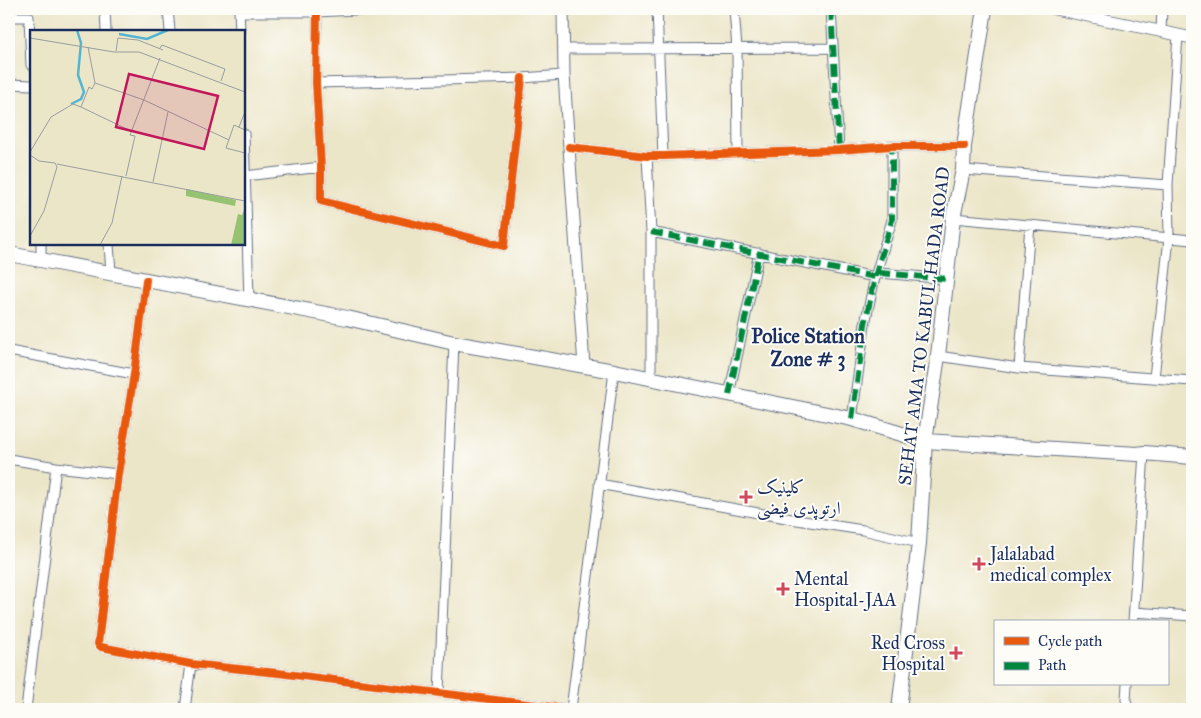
<svg xmlns="http://www.w3.org/2000/svg" width="1201" height="718" font-family="'IM FELL Great Primer',Amiri,serif">
<rect width="100%" height="100%" fill="#fdfcf7"/>
<filter id="ink" filterUnits="userSpaceOnUse"><feTurbulence type="fractalNoise" baseFrequency=".02" numOctaves="2"/><feDisplacementMap in="SourceGraphic" scale="10" xChannelSelector="R" yChannelSelector="G"/><feConvolveMatrix kernelMatrix="1 2 1 2 8 2 1 2 1" color-interpolation-filters="sRGB"/></filter>
<filter id="wash" filterUnits="userSpaceOnUse"><feTurbulence type="fractalNoise" baseFrequency=".0096" numOctaves="4" result="noise"/><feDisplacementMap in="SourceGraphic" scale="20" xChannelSelector="R" yChannelSelector="G"/><feGaussianBlur stdDeviation="1.12" result="paint"/><feColorMatrix in="noise" values="0 0 0 0 0 0 0 0 0 0 0 0 0 0 0 0 0 1.4 0 .05"/><feComposite in="paint" operator="in"/></filter>
<g filter="url(#wash)">
<rect width="100%" height="100%" fill="#ece6c9"/>
</g>
<g filter="url(#ink)">
<g fill="none" stroke-linecap="round" stroke-linejoin="round">
<defs>
<path id="minor" d="M105,9L106,31
M168,9L170,31
M239,9L240,31
M317,9L316,83L321,167V201L504,246L522,78
M657,9L663,156
M734,9L737,49L738,153
M831,9L839,150
M240,12H317L373,9
M9,17H29L31,65
M1161,31L1162,9
M564,49H616L833,48
M316,83L522,78L564,75
M9,84L31,85
M244,134L249,300
M569,147L647,156H663L839,150L892,146H964
M647,156L651,232V379
M963,170L1168,185
M245,176L321,167
M953,218L1192,240
M651,232L875,277L880,273L947,279
M41,244V260
M109,244L111,273
M146,280L134,374L118,474L98,644L101,647L191,664L278,673L568,709
M9,351L134,374
M938,356L1019,368L1192,381
M1019,368L1030,225
M1154,378L1169,238L1168,185L1178,35
M729,395L759,253
M852,419L865,324L875,277L892,220V146
M9,459L56,467L118,474
M599,484L797,520L863,530L919,543
M1134,612L1192,616
M1133,622L1144,453
M1127,684L1126,700L1128,709
M439,693L454,343
M26,709L56,467
M185,709L191,664
M571,709L614,371"/>
<path id="tertiary" d="M563,9L564,75L584,366
M1055,9L1192,38"/>
<path id="secondary" d="M9,254L347,318L454,343L614,371L852,419L925,441L1137,454L1144,453L1192,457
M899,709L919,543L925,441L938,356L953,218L963,170L964,146L985,9"/>
</defs>
<use href="#minor" stroke="#646f83" stroke-width="11"/>
<use href="#tertiary" stroke="#646f83" stroke-width="13"/>
<use href="#secondary" stroke="#646f83" stroke-width="16"/>
<use href="#minor" stroke="#fff" stroke-width="9"/>
<use href="#tertiary" stroke="#fff" stroke-width="11"/>
<use href="#secondary" stroke="#fff" stroke-width="14"/>
<path stroke="#00873e" stroke-width="6" stroke-dasharray="12 6" stroke-linecap="butt" d="M831,9L839,150
M651,232L875,277L880,273L947,279
M729,395L759,253
M852,419L865,324L875,277L892,220V146"/>
<defs>
<path id="cycleway" d="M317,9L316,83L321,167V201L504,246L522,78
M569,147L647,156H663L839,150L892,146H964
M146,280L134,374L118,474L98,644L101,647L191,664L278,673L568,709"/>
</defs>
<use href="#cycleway" stroke="#fdfcf7" stroke-width="11"/>
<use href="#cycleway" stroke="#e8590c" stroke-width="8"/>
</g>
</g>
<g fill="#d1495b" stroke="#fdfcf7" stroke-width="2">
<path d="M743.5 489.5h5v5h5v5h-5v5h-5v-5h-5v-5h5z"/>
<path d="M976.5 556.5h5v5h5v5h-5v5h-5v-5h-5v-5h5z"/>
<path d="M780.5 581.5h5v5h5v5h-5v5h-5v-5h-5v-5h5z"/>
<path d="M953.5 645.5h5v5h5v5h-5v5h-5v-5h-5v-5h5z"/>
</g>
<g text-anchor="middle" stroke-width="4" stroke-linejoin="round" paint-order="stroke">
<g font-size="18" fill="#1b2f5e" stroke="#fdfcf7">
<text transform="translate(924 326) rotate(-83)" y="6">SEHAT AMA TO KABUL HADA ROAD</text>
</g>
<g font-size="18" fill="#1b2f5e" stroke="#fdfcf7" text-anchor="start">
<text x="757" y="493">کلینیک<tspan x="757" dy="21">ارتوپدی فیضی</tspan></text>
<text x="990" y="560">Jalalabad<tspan x="990" dy="21">medical complex</tspan></text>
<text x="794" y="585">Mental<tspan x="794" dy="21">Hospital-JAA</tspan></text>
<text x="945" y="649" text-anchor="end">Red Cross<tspan x="945" dy="21">Hospital</tspan></text>
</g>
<g font-size="20" font-weight="bold" fill="#1b2f5e" stroke="#fdfcf7">
<text x="808" y="343">Police Station<tspan x="808" dy="23">Zone # 3</tspan></text>
</g>
</g>
<g transform="translate(30 30)">
<rect width="215" height="215" fill="#ece6c9"/>
<path d="M156,159L206,170L205,176L156,166ZM214,180L215,215H201L208,184L212,185Z" fill="#95c371"/>
<path fill="none" stroke="#54b5d2" stroke-width="2.5" d="M89,4L117,9L138,0M41,74L51,69L54,62L48,45L51,13L47,0"/>
<path fill="none" stroke="#989d9e" stroke-width="1" d="M0,8L84,22H109L215,62M58,17L65,53L114,70L199,110M130,18L132,15L195,39L191,51M86,21L88,8L108,10L133,20M51,77L101,101M209,97L215,82M215,100L204,95L196,118L215,123M0,122L21,87L43,74L51,77L59,57L62,59L65,53M0,125L9,131L25,133L27,137L14,181L0,206M27,134L215,171M96,146L105,106L100,105L130,28M123,152L138,82M70,215L82,193L92,146"/>
<path fill="#c2185b" fill-opacity="0.15" stroke="#c2185b" stroke-width="2.5" d="M99,44L188,66L174,119L86,97Z"/>
<rect width="215" height="215" fill="none" stroke="#1b2f5e" stroke-width="2.5"/>
</g>
<rect width="1201" height="718" fill="none" stroke="#fdfcf7" stroke-width="30"/>
<rect x="994" y="620" width="175" height="65" fill="#fdfcf7" stroke="#a3aaba"/>
<rect x="1004" y="637" width="25" height="8" fill="#e8590c" stroke="#a3aaba"/>
<text x="1038" y="646" font-size="15" fill="#1b2f5e">Cycle path</text>
<rect x="1004" y="662" width="25" height="8" fill="#00873e" stroke="#a3aaba"/>
<text x="1038" y="670" font-size="15" fill="#1b2f5e">Path</text>
</svg>
